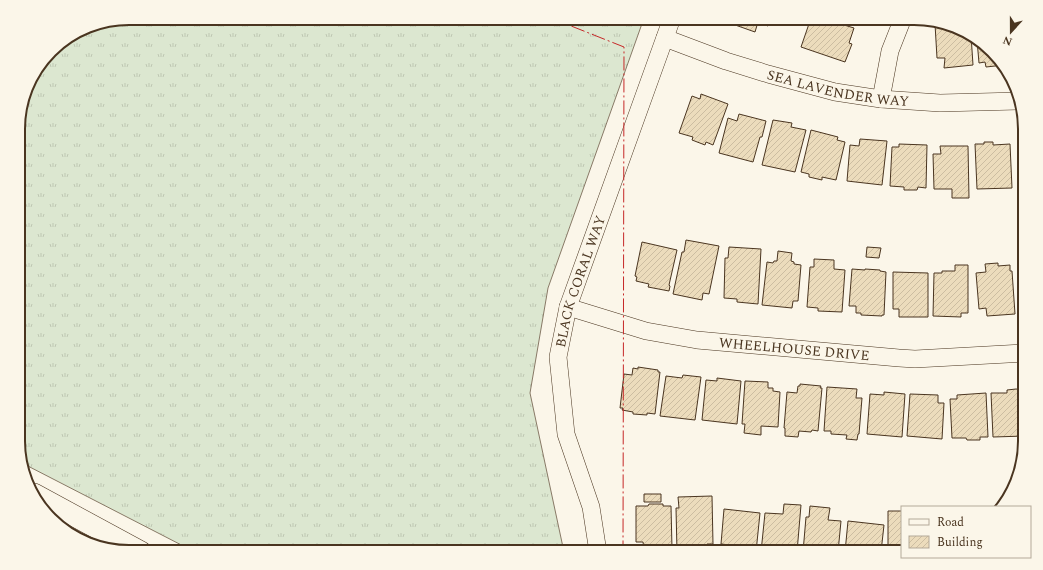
<svg xmlns="http://www.w3.org/2000/svg" width="1043" height="570" font-family="Spectral,serif">
<defs>
<pattern id="grass-tufts" width="24" height="20" patternUnits="userSpaceOnUse"><rect width="24" height="20" fill="#dce7d0"/><path d="M3 7l-1-3M5 7V3M7 7l1-3M15 17l-1-3M17 17v-4M19 17l1-3" fill="none" stroke="#bec7b2"/></pattern>
<pattern id="building-hatch" width="6" height="6" patternUnits="userSpaceOnUse"><rect width="6" height="6" fill="#ecdcbc"/><path d="M-1 1l2-2M0 6l6-6M5 7l2-2" fill="none" stroke="#ccbda1"/></pattern>
</defs>
<rect width="100%" height="100%" fill="#fbf6e9"/>
<path fill="url(#grass-tufts)" stroke="#887966" d="M129,18H644L548,288L530,393L564,552H195L22,463L19,455V115L30,80L56,46L87,26Z"/>
<path fill="url(#building-hatch)" stroke="#4a3520" d="M721,18H771L768,26L758,22L755,32L721,20Z
M811,18H821L854,28L849,43L852,44L845,62L801,47Z
M842,18H856L855,22Z
M935,24L969,33L971,35L973,65L944,68L945,58H937Z
M977,40L1004,65L986,67L985,62L979,63Z
M701,94L728,104L713,145L706,142L705,145L692,140L693,137L679,133L692,96L700,99Z
M739,114L766,121L762,137H760L753,162L719,153L728,118L737,121Z
M773,120L792,123L791,127L806,130L795,172L762,165Z
M811,130L838,137L837,140L845,142L836,180L822,177V180L809,177V174L801,172Z
M860,139L887,141L882,185L847,181L850,145L859,146Z
M984,142H993V145L1010,144L1012,188L977,189L975,144H984Z
M899,144L927,145L926,188L918,187L917,190H904V187L890,186L892,147H899Z
M940,146H968L969,198H952V189H934L933,154H941Z
M1018,158H1025V186H1018Z
M686,240L719,246L709,294L703,293L702,300L673,294L682,252H684Z
M642,242L677,250L669,285L670,286L669,291L648,287L649,284L636,281L637,277L635,276Z
M729,247L761,249L758,304L737,302V299L724,298L725,258H728Z
M867,247L881,248L879,258L866,257Z
M778,251L792,253L791,261L794,262V264L801,265L798,301H793L792,308L762,305L767,262L773,263L774,261H777Z
M814,259L834,260V269L845,270L842,312L818,311V308L807,307L810,267H814Z
M998,263V266L1010,265V271H1012L1015,314L987,316L986,308L979,309L976,273L986,272L985,264Z
M955,265H968V313H961V317L933,316L934,273H942V271H955Z
M852,269L865,270V269L880,270V271L886,272L884,315H882V316L861,315V313H856V306H849Z
M1021,269H1025V315H1021Z
M893,272L928,273V317H899V309H893Z
M638,367L658,370V372H660L655,414L647,413V415L633,414V412L622,410L623,408H620L624,374L632,375L633,368L638,369Z
M683,375L701,377L695,420L660,416L666,376L682,378Z
M717,378L741,381L737,424L702,420L706,380L717,381Z
M745,381L768,382V388H773V391L780,392L778,427L761,426V435L744,433L745,424H742Z
M800,384L821,386L820,388H822L818,431L812,430L811,432L799,431L798,437L785,436V428H784L787,392L797,393L798,386H800Z
M827,387L857,389L856,398H862L859,434H858L857,440L846,439L847,435L831,434V431H824Z
M1016,389L1025,390V436L993,437L991,393H1007V390Z
M884,392L905,394L902,437L867,434L870,394L884,395Z
M986,393L988,437H980V440H967L966,438H952L950,399H957V395Z
M910,394L938,395V403H944L942,439L907,436Z
M644,494H661V502H644Z
M712,496L713,544H707V552H677L676,508H679L678,497Z
M649,504H663V506H671L672,549H669V550L648,551V549H644L643,542H636V506H648Z
M784,504L801,505L797,552H761L765,513L783,514Z
M810,506L830,508L828,520L841,521L838,552H803L806,517H809Z
M724,509L760,513L756,552H735V549L730,548V545L721,544Z
M888,511H902V552H888Z
M848,521L884,525L881,552H845Z"/>
<g fill="none" stroke-linecap="round" stroke-linejoin="round">
<defs>
<g id="minor">
<path id="s1" d="M665,38L726,61L768,74L835,92L881,99L940,103L1018,101"/>
<path d="M881,99L890,51L903,18"/>
<path id="s2" d="M568,307L646,331L697,340L899,358L915,359L1025,353"/>
<path id="s3" d="M598,552L591,507L566,434L558,357L568,307L672,18"/>
</g>
<path id="tertiary" d="M34,494L141,552"/>
</defs>
<use href="#minor" stroke="#4a3520" stroke-width="18"/>
<use href="#tertiary" stroke="#4a3520" stroke-width="22"/>
<use href="#minor" stroke="#fbf6e9" stroke-width="17"/>
<use href="#tertiary" stroke="#fbf6e9" stroke-width="21"/>
<path stroke="#c62828" stroke-width="1" stroke-dasharray="14 3 2 3" stroke-linecap="butt" d="M551,18L624,47L623,552"/>
</g>
<g text-anchor="middle" stroke-width="3" stroke-linejoin="round" paint-order="stroke">
<g font-size="14" fill="#4a3520" stroke="#fbf6e9">
<text dy="5" stroke="none"><textPath href="#s1" startOffset="181">SEA LAVENDER WAY</textPath></text>
<text dy="5" stroke="none"><textPath href="#s3" startOffset="279">BLACK CORAL WAY</textPath></text>
<text dy="5" stroke="none"><textPath href="#s2" startOffset="231">WHEELHOUSE DRIVE</textPath></text>
</g>
</g>
<path d="M0 0H1043V570H0ZM129 25H914A104 104 0 0 1 1018 129V441A104 104 0 0 1 914 545H129A104 104 0 0 1 25 441V129A104 104 0 0 1 129 25Z" fill="#fbf6e9" fill-rule="evenodd"/>
<path fill="none" stroke="#4a3520" stroke-width="2" d="M129 25H914A104 104 0 0 1 1018 129V441A104 104 0 0 1 914 545H129A104 104 0 0 1 25 441V129A104 104 0 0 1 129 25Z"/>
<rect x="901" y="506" width="130" height="52" fill="#fbf6e9" stroke="#b4a999"/>
<rect x="909" y="519" width="20" height="6" fill="#fbf6e9" stroke="#b4a999"/>
<text x="937" y="526" font-size="12" fill="#4a3520">Road</text>
<rect x="909" y="536" width="20" height="12" fill="url(#building-hatch)" stroke="#b4a999"/>
<text x="937" y="546" font-size="12" fill="#4a3520">Building</text>
<g transform="translate(1011 32) rotate(201)" stroke="#fbf6e9" stroke-width="3" paint-order="stroke">
<path d="M0-3L7 15L0 10L-7 15Z" fill="#4a3520"/>
<text y="-6" font-size="11" font-weight="bold" text-anchor="middle" fill="#4a3520">N</text>
</g>
</svg>
